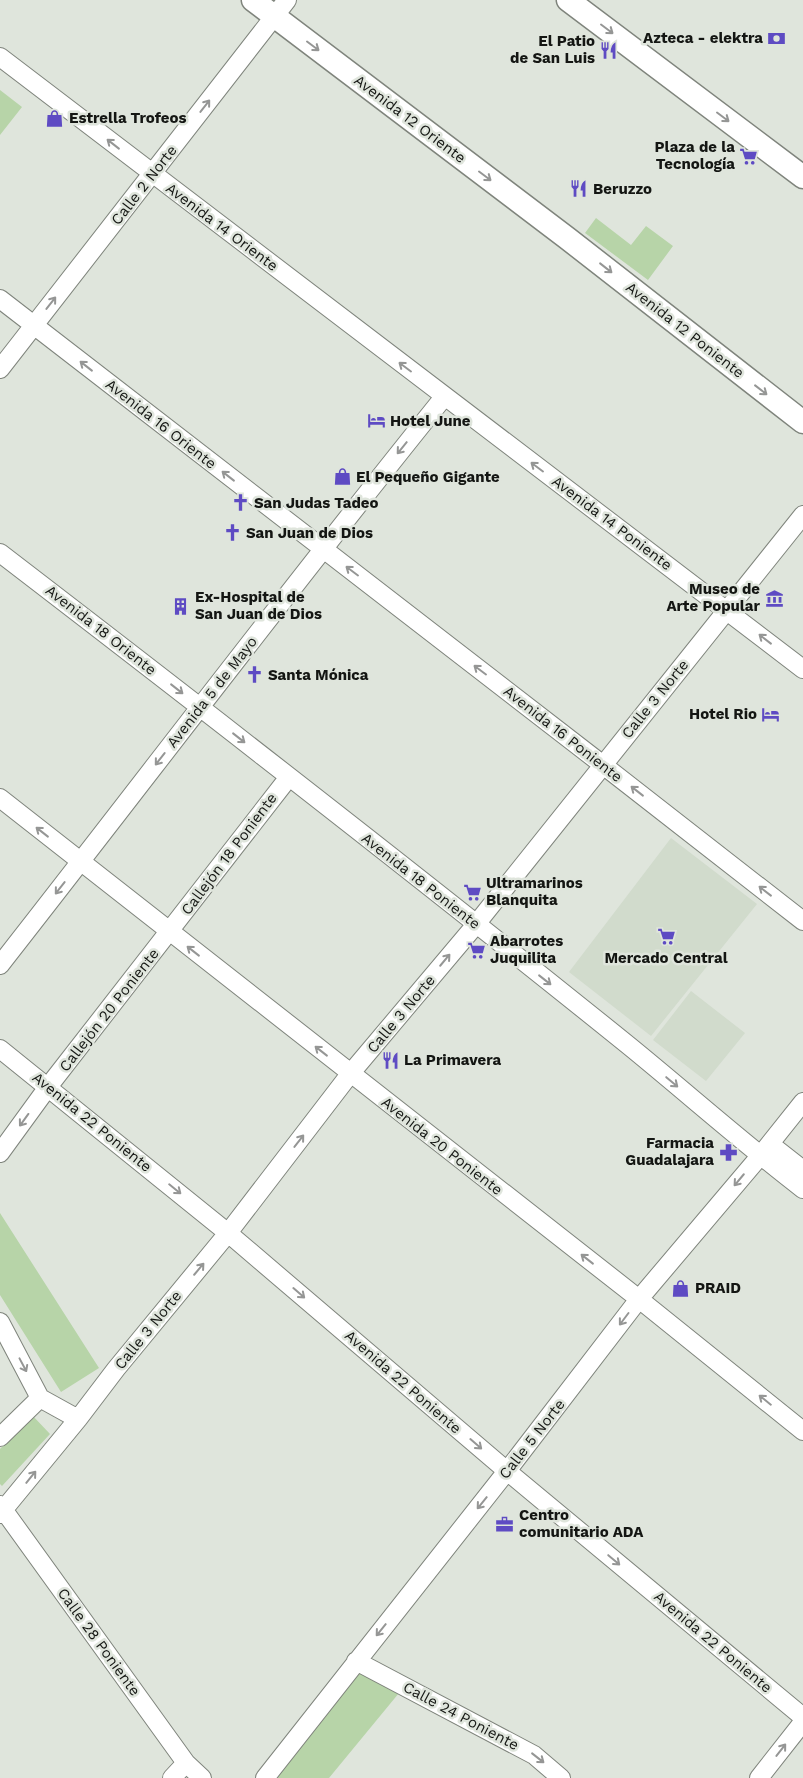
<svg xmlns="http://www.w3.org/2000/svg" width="803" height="1778" font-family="'Work Sans',sans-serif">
<rect width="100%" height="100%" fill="#dfe5dc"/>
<path fill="#d1dbcc" d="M671,838L757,904L651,1036L569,972Z
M691,991L745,1033L706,1081L653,1040Z"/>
<path fill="#b7d4a8" d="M0,90L22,107L0,135Z
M596,218L631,245L646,226L673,246L648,280L585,233Z
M0,1213L99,1368L61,1392L0,1295Z
M32,1415L50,1434L2,1486L0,1484V1449Z
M363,1670L399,1693L329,1778H273L346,1680Z"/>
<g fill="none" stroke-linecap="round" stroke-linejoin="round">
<defs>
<path id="minor" d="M0,57L803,669
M0,299L603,765L803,921
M0,369L287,0
M0,553C211,715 421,878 628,1045C687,1093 743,1143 803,1189
M0,798L639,1299L803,1431
M0,965C148,776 293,584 444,397
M0,1049L228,1233L507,1471L803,1717
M770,1144L803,1170
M0,1153L48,1087L289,777
M0,1322L40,1398L78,1419
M0,1437L40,1398
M0,1505L186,1763L202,1778
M0,1514L78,1419L116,1369L228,1233L350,1074L473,928L803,515
M356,1661L534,1755L561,1778
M172,1778L186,1763
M265,1778L507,1471L639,1299L760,1156L803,1102
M759,1778L803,1722"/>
<path id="major" d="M253,0L567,238L803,422
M568,0L803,177"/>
</defs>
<use href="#minor" stroke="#7f847c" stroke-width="20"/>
<use href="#major" stroke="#7f847c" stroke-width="25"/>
<use href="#minor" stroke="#fff" stroke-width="18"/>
<use href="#major" stroke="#fff" stroke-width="22"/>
</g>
<defs><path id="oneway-shaft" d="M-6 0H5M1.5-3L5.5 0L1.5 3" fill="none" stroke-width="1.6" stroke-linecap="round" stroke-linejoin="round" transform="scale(1.25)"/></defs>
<g stroke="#959695">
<use href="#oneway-shaft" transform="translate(607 29) rotate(37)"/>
<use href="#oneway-shaft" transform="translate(313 46) rotate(37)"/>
<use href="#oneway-shaft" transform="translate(205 106) rotate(-52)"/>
<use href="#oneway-shaft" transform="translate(723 117) rotate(37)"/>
<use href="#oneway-shaft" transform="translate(113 144) rotate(-142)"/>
<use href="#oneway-shaft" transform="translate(485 176) rotate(37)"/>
<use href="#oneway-shaft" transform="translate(606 268) rotate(38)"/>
<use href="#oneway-shaft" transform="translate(51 303) rotate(-52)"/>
<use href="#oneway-shaft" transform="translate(86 366) rotate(-142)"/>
<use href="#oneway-shaft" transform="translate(405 367) rotate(-143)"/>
<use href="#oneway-shaft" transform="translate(761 390) rotate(38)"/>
<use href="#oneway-shaft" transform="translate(402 448) rotate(129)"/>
<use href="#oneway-shaft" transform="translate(537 467) rotate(-143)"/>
<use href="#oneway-shaft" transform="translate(228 476) rotate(-142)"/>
<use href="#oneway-shaft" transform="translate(352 571) rotate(-143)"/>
<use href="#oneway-shaft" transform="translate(765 639) rotate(-142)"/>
<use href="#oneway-shaft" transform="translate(480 670) rotate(-143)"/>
<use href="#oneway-shaft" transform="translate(177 689) rotate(38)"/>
<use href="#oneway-shaft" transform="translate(239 738) rotate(38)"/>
<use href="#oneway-shaft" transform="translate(160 759) rotate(128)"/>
<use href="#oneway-shaft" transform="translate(637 791) rotate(-142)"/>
<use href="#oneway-shaft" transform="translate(42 832) rotate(-142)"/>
<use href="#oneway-shaft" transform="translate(60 888) rotate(128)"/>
<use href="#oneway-shaft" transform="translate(765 891) rotate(-142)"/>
<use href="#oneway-shaft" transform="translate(193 951) rotate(-142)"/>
<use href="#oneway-shaft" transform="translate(445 960) rotate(-50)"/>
<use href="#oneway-shaft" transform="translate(545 980) rotate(38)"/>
<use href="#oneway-shaft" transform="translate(321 1051) rotate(-142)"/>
<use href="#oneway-shaft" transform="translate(672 1082) rotate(40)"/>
<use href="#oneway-shaft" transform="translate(24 1120) rotate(126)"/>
<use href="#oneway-shaft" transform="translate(299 1141) rotate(-52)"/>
<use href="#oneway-shaft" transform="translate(739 1180) rotate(130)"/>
<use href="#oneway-shaft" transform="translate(175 1189) rotate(39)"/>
<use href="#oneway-shaft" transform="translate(587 1259) rotate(-142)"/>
<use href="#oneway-shaft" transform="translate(199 1269) rotate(-50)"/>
<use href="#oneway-shaft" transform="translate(299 1293) rotate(41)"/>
<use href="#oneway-shaft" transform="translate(624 1319) rotate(127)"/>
<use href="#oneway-shaft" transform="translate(23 1365) rotate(62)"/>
<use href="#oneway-shaft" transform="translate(765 1400) rotate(-141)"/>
<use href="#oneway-shaft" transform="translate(476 1444) rotate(41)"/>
<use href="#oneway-shaft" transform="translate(31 1477) rotate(-51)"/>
<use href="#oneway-shaft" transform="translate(482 1503) rotate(129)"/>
<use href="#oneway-shaft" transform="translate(614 1560) rotate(40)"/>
<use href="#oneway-shaft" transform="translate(381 1630) rotate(129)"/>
<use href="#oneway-shaft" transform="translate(781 1750) rotate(-52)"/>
<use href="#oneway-shaft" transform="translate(538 1758) rotate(38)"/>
</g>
<defs>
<symbol id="bank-bare" viewBox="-9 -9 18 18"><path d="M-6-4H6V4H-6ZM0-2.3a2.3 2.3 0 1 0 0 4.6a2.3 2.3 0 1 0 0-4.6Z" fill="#5e4bc3" stroke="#dfe5dc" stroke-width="2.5" paint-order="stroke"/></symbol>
<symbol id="restaurant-bare" viewBox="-9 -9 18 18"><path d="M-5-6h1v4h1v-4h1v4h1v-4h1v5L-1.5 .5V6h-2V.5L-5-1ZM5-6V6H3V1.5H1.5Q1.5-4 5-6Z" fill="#5e4bc3" stroke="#dfe5dc" stroke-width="2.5" paint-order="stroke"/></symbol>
<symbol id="shop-bare" viewBox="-9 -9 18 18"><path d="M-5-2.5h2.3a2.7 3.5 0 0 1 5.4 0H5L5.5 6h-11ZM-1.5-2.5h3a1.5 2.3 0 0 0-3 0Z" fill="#5e4bc3" stroke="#dfe5dc" stroke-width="2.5" paint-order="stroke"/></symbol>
<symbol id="supermarket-bare" viewBox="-9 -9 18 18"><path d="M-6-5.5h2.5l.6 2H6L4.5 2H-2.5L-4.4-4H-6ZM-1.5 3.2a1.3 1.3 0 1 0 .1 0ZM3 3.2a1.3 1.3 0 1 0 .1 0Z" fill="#5e4bc3" stroke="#dfe5dc" stroke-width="2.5" paint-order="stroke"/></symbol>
<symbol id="hotel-bare" viewBox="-9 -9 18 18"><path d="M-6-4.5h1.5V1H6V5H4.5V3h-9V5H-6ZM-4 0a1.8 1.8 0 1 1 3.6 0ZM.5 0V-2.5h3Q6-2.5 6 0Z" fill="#5e4bc3" stroke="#dfe5dc" stroke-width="2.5" paint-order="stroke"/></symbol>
<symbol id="church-bare" viewBox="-9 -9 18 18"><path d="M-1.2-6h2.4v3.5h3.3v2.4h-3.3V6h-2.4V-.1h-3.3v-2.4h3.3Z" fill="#5e4bc3" stroke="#dfe5dc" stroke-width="2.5" paint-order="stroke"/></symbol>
<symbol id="museum-bare" viewBox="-9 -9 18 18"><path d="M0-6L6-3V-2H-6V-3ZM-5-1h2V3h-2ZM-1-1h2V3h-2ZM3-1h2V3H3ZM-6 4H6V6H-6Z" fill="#5e4bc3" stroke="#dfe5dc" stroke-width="2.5" paint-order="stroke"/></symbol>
<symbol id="building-bare" viewBox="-9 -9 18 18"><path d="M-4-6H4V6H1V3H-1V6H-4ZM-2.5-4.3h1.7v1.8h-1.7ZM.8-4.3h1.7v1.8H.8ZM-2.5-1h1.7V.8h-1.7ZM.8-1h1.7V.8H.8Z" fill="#5e4bc3" stroke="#dfe5dc" stroke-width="2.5" paint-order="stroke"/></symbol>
<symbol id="pharmacy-bare" viewBox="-9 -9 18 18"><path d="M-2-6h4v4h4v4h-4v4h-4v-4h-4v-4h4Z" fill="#5e4bc3" stroke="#dfe5dc" stroke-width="2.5" paint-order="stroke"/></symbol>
<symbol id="office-bare" viewBox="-9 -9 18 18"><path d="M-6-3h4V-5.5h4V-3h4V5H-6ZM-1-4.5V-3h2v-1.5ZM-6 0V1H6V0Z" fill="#5e4bc3" stroke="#dfe5dc" stroke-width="2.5" paint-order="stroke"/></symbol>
</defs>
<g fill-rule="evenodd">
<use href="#bank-bare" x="764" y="26" width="25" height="25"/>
<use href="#restaurant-bare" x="596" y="38" width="25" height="25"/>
<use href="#shop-bare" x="42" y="106" width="25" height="25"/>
<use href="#supermarket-bare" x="736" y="144" width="25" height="25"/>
<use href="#restaurant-bare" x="566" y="176" width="25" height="25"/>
<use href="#hotel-bare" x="364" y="408" width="25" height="25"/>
<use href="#shop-bare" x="330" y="464" width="25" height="25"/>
<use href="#church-bare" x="228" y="490" width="25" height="25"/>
<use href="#church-bare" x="220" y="520" width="25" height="25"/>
<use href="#museum-bare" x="762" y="586" width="25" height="25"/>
<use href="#building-bare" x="168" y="594" width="25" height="25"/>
<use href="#church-bare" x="242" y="662" width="25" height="25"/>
<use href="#hotel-bare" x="758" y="702" width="25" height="25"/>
<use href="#supermarket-bare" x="460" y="880" width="25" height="25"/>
<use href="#supermarket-bare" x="654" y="924" width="25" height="25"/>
<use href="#supermarket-bare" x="464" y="938" width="25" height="25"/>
<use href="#restaurant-bare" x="378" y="1048" width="25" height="25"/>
<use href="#pharmacy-bare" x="716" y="1140" width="25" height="25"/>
<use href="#shop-bare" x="668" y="1276" width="25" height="25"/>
<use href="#office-bare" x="492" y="1512" width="25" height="25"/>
</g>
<g text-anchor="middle" stroke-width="5" stroke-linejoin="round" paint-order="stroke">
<g font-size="15" font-weight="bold" fill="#141613" stroke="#dfe5dc" text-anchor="start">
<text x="763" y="43" text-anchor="end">Azteca - elektra</text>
<text x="595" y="46" text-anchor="end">El Patio<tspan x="595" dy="17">de San Luis</tspan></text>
<text x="69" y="123">Estrella Trofeos</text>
<text x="735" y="152" text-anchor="end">Plaza de la<tspan x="735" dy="17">Tecnología</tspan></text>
<text x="593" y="194">Beruzzo</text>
<text x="390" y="426">Hotel June</text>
<text x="356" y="482">El Pequeño Gigante</text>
<text x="254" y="508">San Judas Tadeo</text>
<text x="246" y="538">San Juan de Dios</text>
<text x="760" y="594" text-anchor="end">Museo de<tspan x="760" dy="17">Arte Popular</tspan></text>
<text x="195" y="602">Ex-Hospital de<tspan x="195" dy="17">San Juan de Dios</tspan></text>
<text x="268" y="680">Santa Mónica</text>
<text x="757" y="719" text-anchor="end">Hotel Rio</text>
<text x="486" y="888">Ultramarinos<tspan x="486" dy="17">Blanquita</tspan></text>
<text x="490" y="946">Abarrotes<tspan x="490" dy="17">Juquilita</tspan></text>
<text x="666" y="963" text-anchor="middle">Mercado Central</text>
<text x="404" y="1065">La Primavera</text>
<text x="714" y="1148" text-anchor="end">Farmacia<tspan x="714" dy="17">Guadalajara</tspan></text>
<text x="695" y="1293">PRAID</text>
<text x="519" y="1520">Centro<tspan x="519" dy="17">comunitario ADA</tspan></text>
</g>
<g font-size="15" fill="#141613" stroke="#dfe5dc">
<text transform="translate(410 119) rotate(37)" y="5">Avenida 12 Oriente</text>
<text transform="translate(144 185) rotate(-52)" y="5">Calle 2 Norte</text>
<text transform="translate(222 227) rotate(37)" y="5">Avenida 14 Oriente</text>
<text transform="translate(685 330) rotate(38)" y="5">Avenida 12 Poniente</text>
<text transform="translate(161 424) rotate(38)" y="5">Avenida 16 Oriente</text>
<text transform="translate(612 523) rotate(37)" y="5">Avenida 14 Poniente</text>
<text transform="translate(101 630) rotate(38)" y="5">Avenida 18 Oriente</text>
<text transform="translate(212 692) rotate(-52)" y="5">Avenida 5 de Mayo</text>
<text transform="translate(655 699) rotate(-51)" y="5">Calle 3 Norte</text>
<text transform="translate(563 734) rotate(38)" y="5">Avenida 16 Poniente</text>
<text transform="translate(229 854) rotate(-53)" y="5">Callejón 18 Poniente</text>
<text transform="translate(421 881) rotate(38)" y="5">Avenida 18 Poniente</text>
<text transform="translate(109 1010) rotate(-52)" y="5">Callejón 20 Poniente</text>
<text transform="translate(401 1014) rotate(-50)" y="5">Calle 3 Norte</text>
<text transform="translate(92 1122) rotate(39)" y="5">Avenida 22 Poniente</text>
<text transform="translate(442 1146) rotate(38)" y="5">Avenida 20 Poniente</text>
<text transform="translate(148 1330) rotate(-51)" y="5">Calle 3 Norte</text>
<text transform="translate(403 1382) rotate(41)" y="5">Avenida 22 Poniente</text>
<text transform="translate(532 1439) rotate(-52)" y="5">Calle 5 Norte</text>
<text transform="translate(99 1642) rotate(54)" y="5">Calle 28 Poniente</text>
<text transform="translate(713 1642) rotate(40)" y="5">Avenida 22 Poniente</text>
<text transform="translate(461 1716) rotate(28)" y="5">Calle 24 Poniente</text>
</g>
</g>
</svg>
